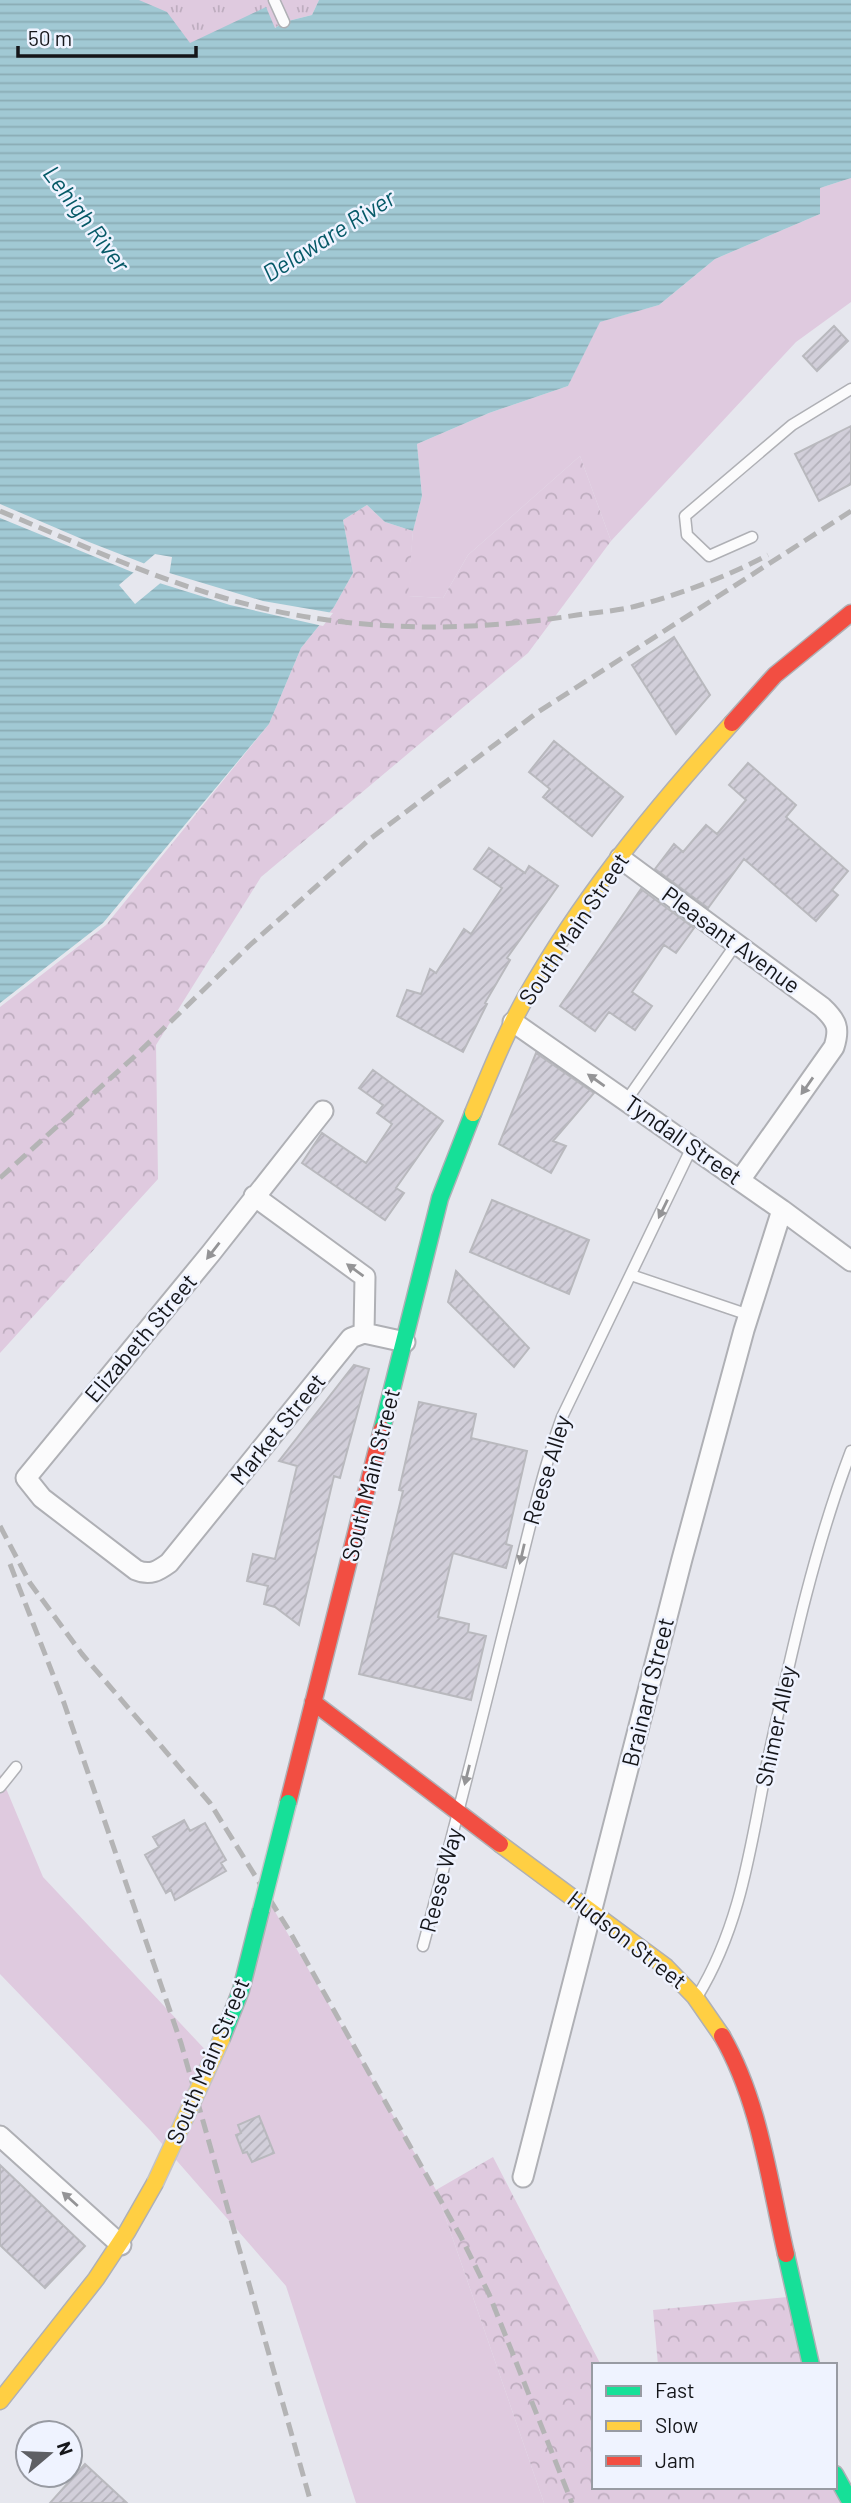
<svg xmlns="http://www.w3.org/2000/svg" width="851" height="2503" font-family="Barlow,sans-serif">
<defs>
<pattern id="forest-crowns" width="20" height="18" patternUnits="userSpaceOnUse" patternTransform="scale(1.75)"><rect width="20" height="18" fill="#dfcadf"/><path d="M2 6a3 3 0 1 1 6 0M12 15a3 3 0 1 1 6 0" fill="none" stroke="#beadbf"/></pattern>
<pattern id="park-tufts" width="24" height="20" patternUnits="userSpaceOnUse" patternTransform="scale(1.75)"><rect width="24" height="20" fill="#dfcadf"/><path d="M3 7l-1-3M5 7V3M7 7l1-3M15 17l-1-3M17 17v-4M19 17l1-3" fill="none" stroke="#beadbf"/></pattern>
<pattern id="water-rules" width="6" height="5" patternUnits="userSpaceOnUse" patternTransform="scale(1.75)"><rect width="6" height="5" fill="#a1c9d4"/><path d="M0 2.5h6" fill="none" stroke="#8aacb5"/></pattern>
<pattern id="building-hatch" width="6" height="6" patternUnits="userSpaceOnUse" patternTransform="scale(1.75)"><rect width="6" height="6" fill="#d2cfda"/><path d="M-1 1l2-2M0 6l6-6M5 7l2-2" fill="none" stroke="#b3b1ba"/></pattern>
</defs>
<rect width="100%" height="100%" fill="#e6e7ee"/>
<path fill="#dfcadf" d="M851,178V302L796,342L611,541L580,456L468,555L443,598L407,596L413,531L422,496L417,444L489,413L568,386L599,322L659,305L715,259L820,214V188Z
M0,1774L43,1877L212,2057L270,1903L436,2190L544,2503H356L286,2286L150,2130L0,1974Z"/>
<path fill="url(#forest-crowns)" d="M580,456L611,541L528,653L261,877L156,1045L158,1179L0,1353V1007L106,925L269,724L301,648L334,607L353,573L343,520L367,505L385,522L413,531L408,596L443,598L468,555Z
M493,2157L601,2365H594V2487H835L851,2503H544L436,2190Z
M797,2296L812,2365H658L653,2310Z"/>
<path fill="url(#park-tufts)" d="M91,0H319L312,15L284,22L198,78Z"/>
<path fill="url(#water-rules)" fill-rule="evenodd" d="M0,0H139L167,12L190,43L266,7L275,28L284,22L312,15L319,0H851V178L820,188V214L715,259L659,305L600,322L568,386L489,413L417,444L422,496L413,531L385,522L367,505L343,520L353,573L334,607L301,648L269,724L103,923L0,1003ZM155,554L172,557L169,576L135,604L119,585Z"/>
<path fill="#e6e7ee" d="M0,504L89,542L148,565L137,574L0,518Z
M166,572L263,601L333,613L323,626L230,605L156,582Z"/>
<path fill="url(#building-hatch)" stroke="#b9b9be" stroke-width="2" d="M834,326L848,341L817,371L803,356Z
M851,426V484L819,501L795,454Z
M674,637L710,695L676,734L632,665Z
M554,741L623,797L592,836L543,797L550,789L529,772Z
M748,763L796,805L786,817L848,871L832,890L838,895L816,921L744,859L708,908L655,869L674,844L683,852L706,825L717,834L746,800L729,785Z
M489,848L525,873L529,866L558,886L507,958L510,960L485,1003L487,1004L463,1052L397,1016L407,990L421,994L430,969L436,973L464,929L471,934L502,888L474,869Z
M641,889L694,928L676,953L664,945L632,992L652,1006L635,1030L609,1012L595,1031L560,1006Z
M536,1053L594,1093L553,1141L566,1146L551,1173L499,1144Z
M373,1070L443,1121L396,1188L404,1193L385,1220L302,1163L322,1133L366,1163L392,1124L377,1113L383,1105L359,1088Z
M492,1200L589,1240L569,1294L470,1252Z
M456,1271L529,1348L514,1367L448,1302Z
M354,1365L369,1369L340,1478L334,1476L299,1625L275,1607L264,1604L268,1586L247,1581L253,1554L275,1559L297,1466L279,1461Z
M419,1402L476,1414L471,1438L527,1451L506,1544L512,1546L506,1568L453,1553L438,1617L469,1624L468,1632L486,1636L471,1700L359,1674L403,1491L399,1490Z
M184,1820L190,1831L205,1823L226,1860L221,1863L226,1871L175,1900L171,1890L166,1893L145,1855L159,1847L153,1837Z
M259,2116L274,2153L252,2162L247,2152L243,2153L236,2135L241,2133L238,2125Z
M0,2165L85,2246L45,2288L0,2245Z
M85,2464L127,2503H50Z"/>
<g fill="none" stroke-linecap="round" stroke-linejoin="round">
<defs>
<path id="lane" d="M274,0L284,22
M752,537L709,556L687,535L685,516L792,425L851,389
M626,1101L736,944
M631,1275L749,1315
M0,1787L16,1767
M423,1946C452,1839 479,1730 506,1622C524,1553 538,1484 562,1417L692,1147
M697,1997C742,1924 751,1842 768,1759C791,1655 813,1551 851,1451"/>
<path id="street" d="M620,858L822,1007C837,1021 840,1028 834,1047L740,1180
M513,1022L782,1210L851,1261
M323,1111L211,1253L26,1478L42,1498L136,1570C150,1576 158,1571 169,1563L351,1338L364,1333L405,1342
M254,1196L365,1277L364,1333
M0,2136L121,2245
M523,2177L682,1559L744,1330L782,1210"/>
<path id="fast" d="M382,1429L440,1198L473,1113
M222,2038L241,1990L261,1910
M786,2254L811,2365
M835,2474L851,2503"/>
<path id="slow" d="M473,1113C492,1067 511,1020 537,978C591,886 661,802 732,723
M500,1844L666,1967L695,1997L722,2036
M0,2401L96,2279L127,2232L155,2183"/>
<path id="jam" d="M732,723L775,675L851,613
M313,1702L500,1844
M288,1803L382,1429
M722,2036C760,2102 769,2181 786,2254"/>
</defs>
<use href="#lane" stroke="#afb0b5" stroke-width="13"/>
<use href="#street" stroke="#afb0b5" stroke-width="23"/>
<use href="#fast" stroke="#afb0b5" stroke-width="19"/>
<use href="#slow" stroke="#afb0b5" stroke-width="19"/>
<use href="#jam" stroke="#afb0b5" stroke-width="19"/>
<use href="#lane" stroke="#fbfbfc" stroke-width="10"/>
<use href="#street" stroke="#fbfbfc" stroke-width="19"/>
<use href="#fast" stroke="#16e098" stroke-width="16"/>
<use href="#slow" stroke="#ffcf43" stroke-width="16"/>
<use href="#jam" stroke="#f24e42" stroke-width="16"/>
<path stroke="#b4b4b5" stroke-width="5" stroke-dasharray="14 7" stroke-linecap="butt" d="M0,511C73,541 145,575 221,597C337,632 459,634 577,615C598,612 620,611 640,605C683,593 728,576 768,555
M0,1178L135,1056L250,945L370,839L538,712L851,511
M0,1526L30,1583L82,1654L210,1803L290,1932L461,2237L489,2294L572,2503
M10,1564L64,1703L181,2043L311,2503"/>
<defs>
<path id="fast-bridge" d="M261,1910L288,1803"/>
<path id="slow-bridge" d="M155,2183L222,2038"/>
</defs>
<use href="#fast-bridge" stroke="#c3c3c6" stroke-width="19" stroke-linecap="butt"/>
<use href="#slow-bridge" stroke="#c3c3c6" stroke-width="19" stroke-linecap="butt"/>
<use href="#fast-bridge" stroke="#16e098" stroke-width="16"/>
<use href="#slow-bridge" stroke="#ffcf43" stroke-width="16"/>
</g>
<defs><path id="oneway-solid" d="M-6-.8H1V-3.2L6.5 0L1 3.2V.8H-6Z" transform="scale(1.75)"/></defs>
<g fill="#949496">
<use href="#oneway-solid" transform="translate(596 1080) rotate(-145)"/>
<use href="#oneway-solid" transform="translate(807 1086) rotate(125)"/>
<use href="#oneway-solid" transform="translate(663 1209) rotate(116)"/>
<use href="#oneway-solid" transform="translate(213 1251) rotate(128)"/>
<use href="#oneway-solid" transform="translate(355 1270) rotate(-144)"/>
<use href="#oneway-solid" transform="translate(522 1554) rotate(103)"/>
<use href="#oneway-solid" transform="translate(467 1775) rotate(104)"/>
<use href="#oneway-solid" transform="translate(70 2199) rotate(-138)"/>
</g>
<g text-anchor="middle" stroke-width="5" stroke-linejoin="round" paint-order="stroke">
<g font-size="23" fill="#15161a" stroke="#eff3ff">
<text transform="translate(574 929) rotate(-56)" y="8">South Main Street</text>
<text transform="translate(731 940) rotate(36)" y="8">Pleasant Avenue</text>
<text transform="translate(683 1140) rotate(35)" y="8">Tyndall Street</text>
<text transform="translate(141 1338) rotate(-50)" y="8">Elizabeth Street</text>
<text transform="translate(278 1429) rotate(-51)" y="8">Market Street</text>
<text transform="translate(547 1470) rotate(-73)" y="8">Reese Alley</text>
<text transform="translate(371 1475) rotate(-76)" y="8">South Main Street</text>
<text transform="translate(648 1692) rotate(-76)" y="8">Brainard Street</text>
<text transform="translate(776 1726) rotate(-78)" y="8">Shimer Alley</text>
<text transform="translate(441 1880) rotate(-75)" y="8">Reese Way</text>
<text transform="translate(627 1940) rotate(38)" y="8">Hudson Street</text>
<text transform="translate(208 2061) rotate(-67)" y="8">South Main Street</text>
</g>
<g font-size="24" font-style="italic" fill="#055967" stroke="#eff3ff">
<text transform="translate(86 219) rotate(53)" y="8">Lehigh River</text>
<text transform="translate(329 236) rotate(-32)" y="8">Delaware River</text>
</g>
</g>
<rect x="592" y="2363" width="245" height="126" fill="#eff3ff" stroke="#989ba3" stroke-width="2"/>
<rect x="606" y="2386" width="35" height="10" fill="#16e098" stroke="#989ba3" stroke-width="2"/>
<text x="655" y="2398" font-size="21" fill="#15161a">Fast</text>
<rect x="606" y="2421" width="35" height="10" fill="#ffcf43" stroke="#989ba3" stroke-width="2"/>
<text x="655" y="2433" font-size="21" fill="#15161a">Slow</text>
<rect x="606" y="2456" width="35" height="10" fill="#f24e42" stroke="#989ba3" stroke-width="2"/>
<text x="655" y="2468" font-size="21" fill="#15161a">Jam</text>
<g transform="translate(49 2454) rotate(71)"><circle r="33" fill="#eff3ff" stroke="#989ba3" stroke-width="2"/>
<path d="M0-5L12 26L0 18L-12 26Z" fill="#5e5f64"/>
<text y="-10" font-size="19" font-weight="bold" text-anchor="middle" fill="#15161a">N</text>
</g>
<path d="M18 46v10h178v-10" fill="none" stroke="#15161a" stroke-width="3.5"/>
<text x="28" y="46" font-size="21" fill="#15161a" stroke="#eff3ff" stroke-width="5" paint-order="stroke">50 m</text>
</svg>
